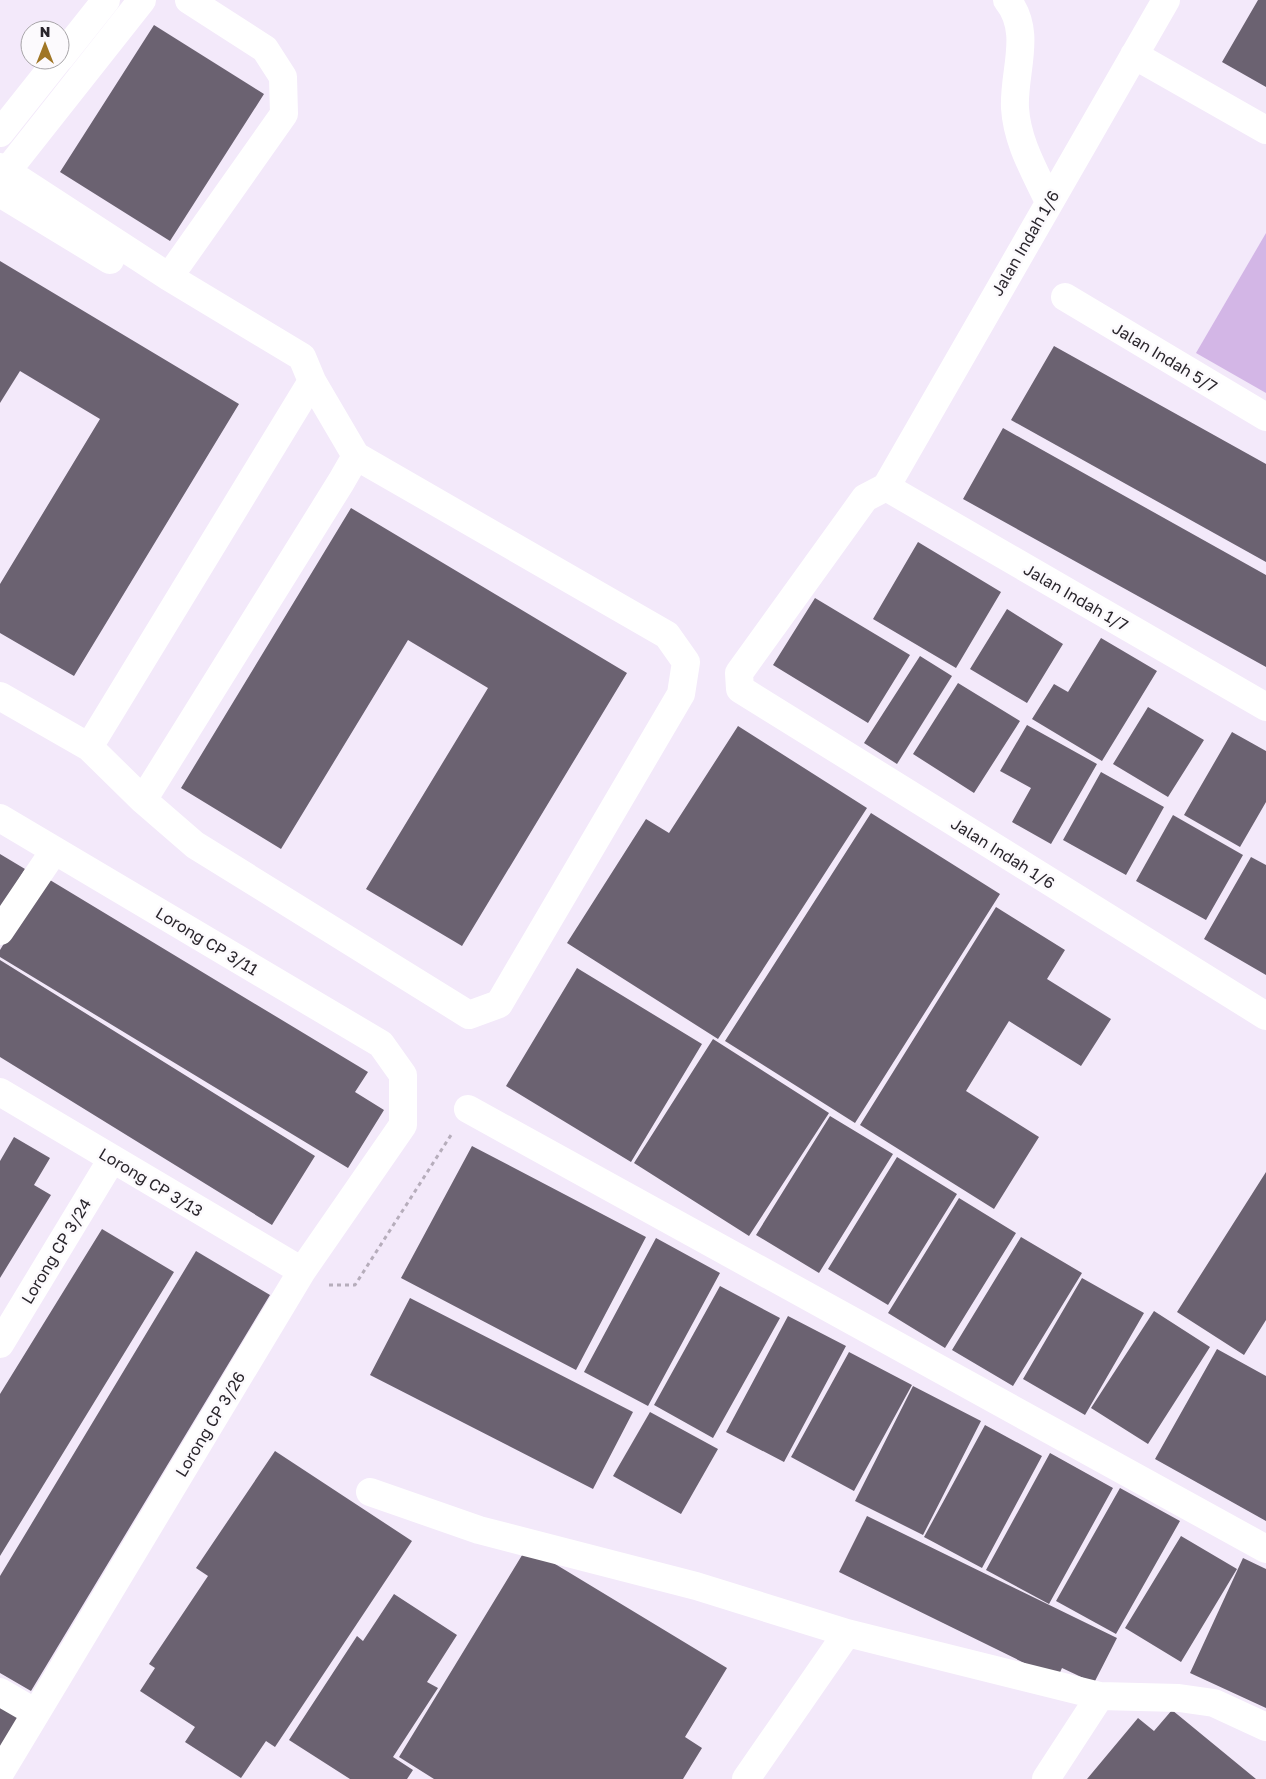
<svg xmlns="http://www.w3.org/2000/svg" width="1266" height="1779" font-family="'Golos Text',sans-serif">
<rect width="100%" height="100%" fill="#f3e9fa"/>
<path fill="#d3b6e6" d="M1266,233V393L1196,353Z"/>
<path fill="#6b6271" d="M1258,0H1266V87L1222,62Z
M154,25L264,94L170,241L60,172Z
M0,261L239,404L74,676L0,633V584L100,419L20,371L0,403Z
M1054,346L1266,464V562L1011,420Z
M1003,428L1266,575V667L963,499Z
M351,508L627,673L462,946L366,889L488,688L408,640L281,849L181,788Z
M918,542L1001,592L956,668L873,619Z
M815,598L910,655L868,723L773,665Z
M1007,609L1063,644L1027,703L970,669Z
M1101,638L1157,671L1102,761L1032,719L1054,684L1068,692Z
M920,656L952,676L897,764L864,743Z
M958,683L1020,721L974,793L913,754Z
M1148,707L1204,740L1168,797L1113,764Z
M1027,725L1097,764L1051,844L1012,822L1031,788L1000,771Z
M738,726L867,808L718,1039L567,943L646,819L669,833Z
M1232,732L1266,751V802L1240,847L1184,815Z
M1101,772L1164,807L1126,875L1063,840Z
M871,813L1000,894L855,1123L725,1041Z
M1173,815L1243,855L1206,920L1136,881Z
M0,854L25,869L0,910Z
M1251,857L1266,865V975L1204,939Z
M45,877L368,1072L355,1092L384,1110L348,1168L0,957V950Z
M996,907L1065,950L1047,979L1111,1019L1081,1066L1009,1021L966,1091L1039,1137L994,1209L860,1125Z
M0,960L315,1156L272,1225L0,1057Z
M577,968L702,1044L631,1162L506,1086Z
M713,1039L829,1113L749,1236L634,1163Z
M830,1116L893,1154L819,1273L756,1235Z
M14,1137L50,1158L34,1185L51,1195L0,1278V1161Z
M472,1146L646,1237L576,1370L401,1278Z
M897,1157L957,1194L888,1305L828,1269Z
M1266,1172V1320L1244,1355L1177,1312Z
M959,1198L1016,1233L945,1348L888,1313Z
M102,1229L174,1272L0,1556V1394Z
M1021,1237L1082,1273L1013,1386L952,1350Z
M656,1238L720,1273L648,1406L584,1372Z
M196,1251L270,1295L31,1691L0,1673V1576Z
M1082,1278L1144,1313L1085,1415L1023,1379Z
M720,1286L780,1318L713,1438L654,1405Z
M410,1298L633,1412L593,1489L370,1375Z
M1154,1311L1210,1347L1148,1444L1091,1408Z
M788,1316L846,1346L784,1462L726,1432Z
M1217,1349L1266,1376V1521L1155,1459Z
M849,1352L912,1385L854,1491L791,1457Z
M913,1386L981,1421L923,1535L855,1501Z
M650,1412L718,1449L681,1514L613,1476Z
M985,1425L1042,1456L982,1568L924,1537Z
M275,1451L412,1541L275,1747L266,1741L241,1778L185,1742L195,1727L140,1691L155,1668L149,1664L208,1576L196,1568Z
M1050,1453L1113,1488L1049,1604L986,1570Z
M1120,1488L1180,1521L1116,1634L1056,1601Z
M867,1516L1117,1638L1094,1683L1062,1668L1057,1679L839,1572Z
M1181,1536L1237,1569L1181,1662L1125,1628Z
M527,1547L727,1668L685,1737L702,1748L683,1779H434L399,1757Z
M1243,1558L1266,1569V1708L1190,1673Z
M394,1594L457,1635L427,1682L438,1688L393,1757L413,1770L407,1779H350L289,1740L357,1636L363,1641Z
M0,1699L22,1712L0,1748Z
M1172,1710L1256,1779H1087L1138,1718L1154,1731Z"/>
<g fill="none" stroke-linecap="round" stroke-linejoin="round">
<path stroke="#b6adbb" stroke-width="3" stroke-dasharray="4 4" stroke-linecap="butt" d="M329,1285H355L451,1135"/>
<path stroke="#fff" stroke-width="28" d="M1007,0C1033,32 1013,72 1015,108C1017,142 1035,172 1049,202
M1134,55L1266,130
M60,58L106,0
M0,133L58,60
M0,167L169,277L302,357L312,381L356,456L341,482L143,800
M7,171L142,0
M0,193L110,260
M169,277L284,114L283,77L265,49L189,0
M1065,297L1266,417
M886,487L865,498L739,673L740,689L1266,1016
M886,487L1166,0
M886,487L1266,707
M0,696L89,747L143,800L195,845L469,1015L499,1004L681,694L686,662L667,635L356,456
M89,747L312,381
M0,818L381,1044L403,1075V1125L302,1271L0,1773
M0,931L54,851
M0,1092L302,1271
M468,1109L1266,1549
M0,1344L112,1159
M370,1492L479,1530L696,1586L847,1633
M0,1692L36,1713
M746,1779L847,1633L1100,1696L1179,1698L1214,1703L1266,1727
M1046,1779L1100,1696"/>
</g>
<g text-anchor="middle" stroke-width="5" stroke-linejoin="round" paint-order="stroke">
<g font-size="16" fill="#2a262c" stroke="#fcfafd">
<text transform="translate(1025 243) rotate(-60)" y="6">Jalan Indah 1/6</text>
<text transform="translate(1165 357) rotate(31)" y="6">Jalan Indah 5/7</text>
<text transform="translate(1076 597) rotate(30)" y="6">Jalan Indah 1/7</text>
<text transform="translate(1003 853) rotate(32)" y="6">Jalan Indah 1/6</text>
<text transform="translate(207 941) rotate(31)" y="6">Lorong CP 3/11</text>
<text transform="translate(151 1182) rotate(31)" y="6">Lorong CP 3/13</text>
<text transform="translate(56 1251) rotate(-59)" y="6">Lorong CP 3/24</text>
<text transform="translate(210 1424) rotate(-59)" y="6">Lorong CP 3/26</text>
</g>
</g>
<g transform="translate(45 45)"><circle r="24" fill="#fcfafd" stroke="#a8a5a9"/>
<path d="M0-4L9 19L0 12L-9 19Z" fill="#a07625"/>
<text y="-8" font-size="14" font-weight="bold" text-anchor="middle" fill="#2a262c">N</text>
</g>
</svg>
